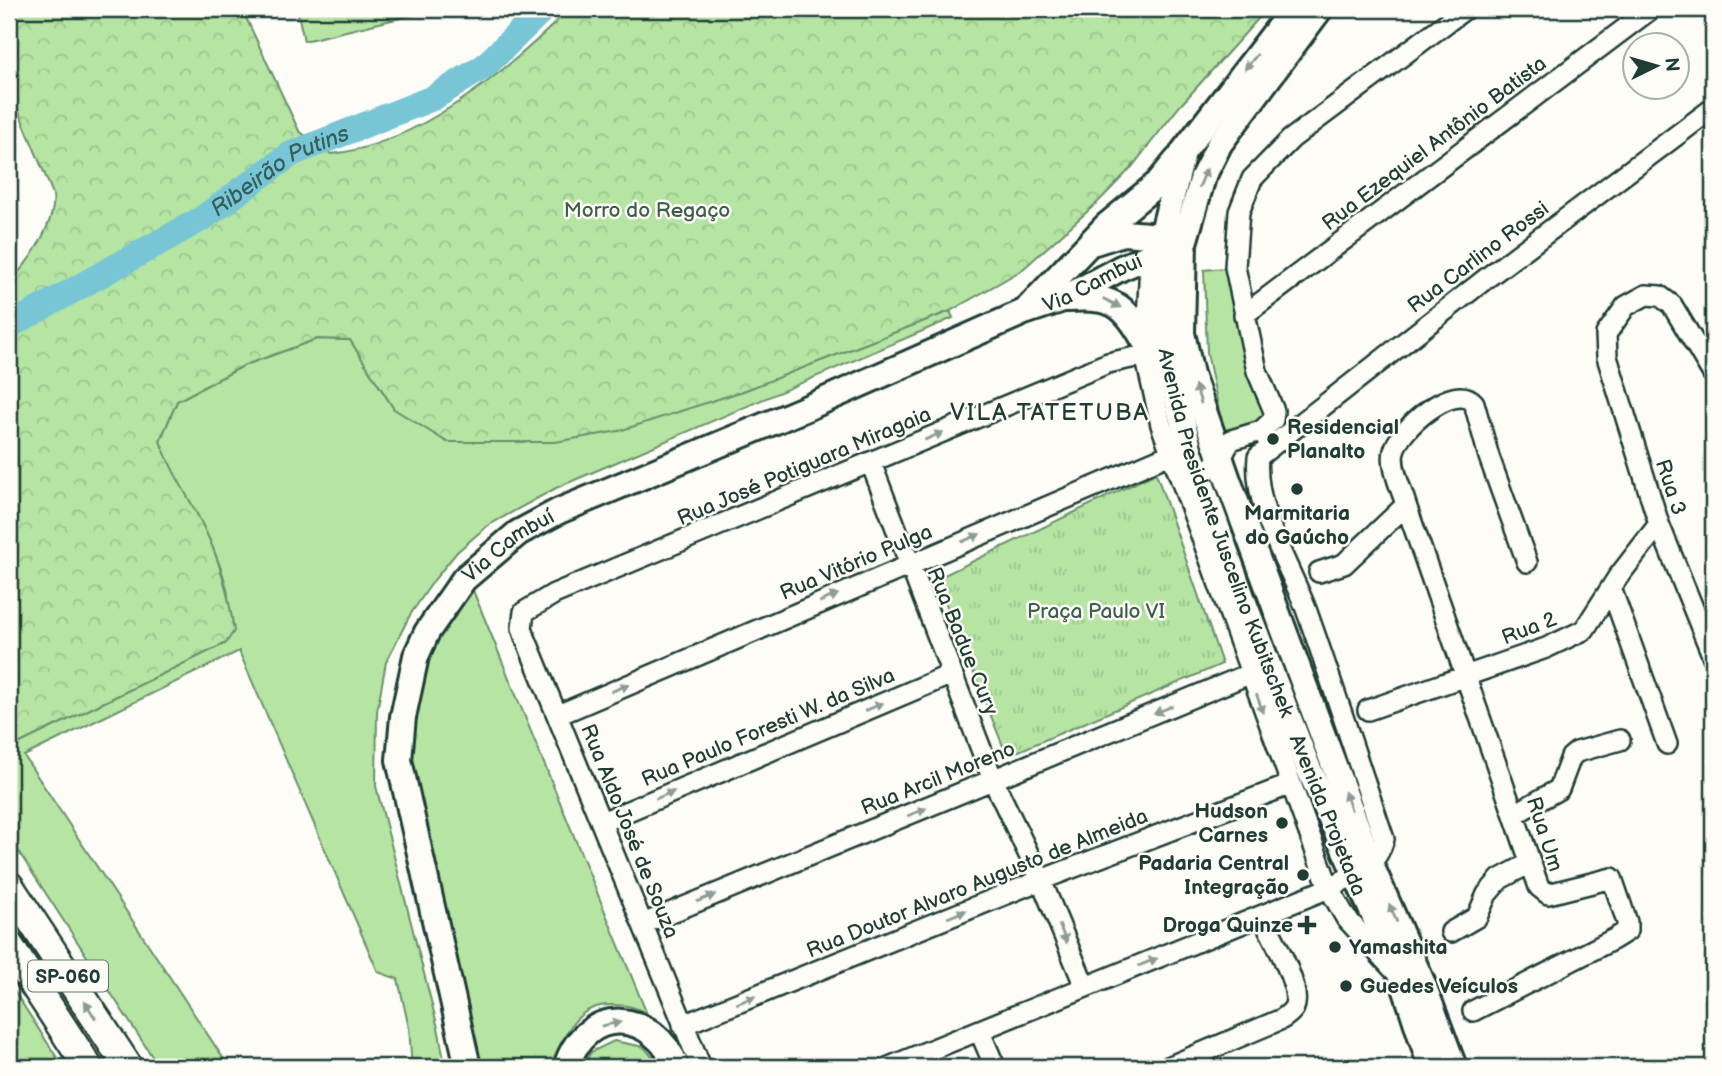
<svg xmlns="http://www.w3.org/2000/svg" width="1722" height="1076" font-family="'Balsamiq Sans',sans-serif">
<defs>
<pattern id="forest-crowns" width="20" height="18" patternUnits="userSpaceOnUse" patternTransform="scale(1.75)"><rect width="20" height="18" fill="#b5e4a3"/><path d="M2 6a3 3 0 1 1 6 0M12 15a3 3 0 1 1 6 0" fill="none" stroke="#9bc48d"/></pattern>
<pattern id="park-tufts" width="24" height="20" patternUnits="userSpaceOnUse" patternTransform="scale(1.75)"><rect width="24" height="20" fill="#b5e4a3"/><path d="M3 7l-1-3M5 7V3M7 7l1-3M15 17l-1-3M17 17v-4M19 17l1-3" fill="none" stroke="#9bc48d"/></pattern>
</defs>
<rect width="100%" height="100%" fill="#fdfcf7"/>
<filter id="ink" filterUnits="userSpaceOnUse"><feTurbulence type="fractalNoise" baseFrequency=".0143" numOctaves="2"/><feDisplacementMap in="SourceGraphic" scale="14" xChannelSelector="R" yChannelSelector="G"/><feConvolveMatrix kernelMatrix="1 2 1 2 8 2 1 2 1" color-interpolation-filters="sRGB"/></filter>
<g filter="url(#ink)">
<path fill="#b5e4a3" stroke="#6a906c" stroke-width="2" d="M297,9H438L304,41Z
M1235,267L1274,411L1256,426L1223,430L1207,353L1204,270Z
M950,311L953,318L556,488L487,526L457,552L434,580L410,615L386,662L377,711L376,786L439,1032L445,1067H412L409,1028L398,979L378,972L239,651L24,756L229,1067H159L9,837V744L20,743L226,643C226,626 231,605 227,589C214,535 178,492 160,441L177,401L245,365L317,339L350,340L394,409L694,405L743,391Z
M472,588L647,1014C635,1006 624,1005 611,1005C573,1005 564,1038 551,1067H472L406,761L423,660L443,622Z
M9,983L63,1067H9Z
M614,1041L644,1047L661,1067H583L591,1052Z"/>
<path fill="url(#forest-crowns)" stroke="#6a906c" stroke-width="2" d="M9,9H242L299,131L331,154C418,145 509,70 569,9H1267L1179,107L1131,168L1099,201L1022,270L950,311L743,391L619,431L555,442H447L394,409L350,340L317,339L245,365L177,401L160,441C171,472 190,498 204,528C220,560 229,596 234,631L226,643L20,743L9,744V282C29,264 57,221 53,194L9,88Z"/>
<path fill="url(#park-tufts)" stroke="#6a906c" stroke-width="2" d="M1156,473L1222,664L1007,756L936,579Z"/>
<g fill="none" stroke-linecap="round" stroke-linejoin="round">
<path stroke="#78c5d6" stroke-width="26" id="s1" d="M9,326L203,218L291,154L433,98L485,66L543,9"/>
<defs>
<path id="minor" d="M1150,264L1145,355L1161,425L1329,888L1346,918L1394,970
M1244,315L1651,9
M1713,374L1672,305L1660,296L1646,295L1626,306L1606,334L1607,357L1659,524L1713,657
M1272,446L1261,431L1273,420L1274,411L1257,371L1235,267L1239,212L1252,179L1291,139L1465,9
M871,463L993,780L1041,880L1085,987
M1190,486L1221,458L1231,440L1261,431
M1319,572L1344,564L1406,505
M1611,588L1667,744
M1368,710L1546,648L1584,630L1618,577L1659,524
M558,715L1173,453
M1515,814L1559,789L1571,757L1577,752L1620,740
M602,822L952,674
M643,924L1249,674
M1451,932L1477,917L1487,894L1500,879L1530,863
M1473,1011L1614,939L1627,931V922L1612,878L1548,894L1539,887L1406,505C1402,490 1390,467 1394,451C1399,429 1455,380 1474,403L1489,457L1527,562
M683,1025L1041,880L1289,785
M980,1032L995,1067
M701,1067L525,637L522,628L524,612L554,594L1108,363L1145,355
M889,1067L1329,888C1355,873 1375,870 1384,839C1358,762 1333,685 1306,609C1288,562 1253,508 1258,457L1488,277L1713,108
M1168,1067L1282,1019C1286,1016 1291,1013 1294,1008C1303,989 1271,934 1262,916"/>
<g id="major">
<path id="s2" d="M1293,9L1183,152L1162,236L1161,287L1166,355L1190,452L1246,608L1308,767L1403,981L1431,1067"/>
<path d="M1320,9L1220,143L1203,177L1184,243L1182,333L1191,374L1228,480L1371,865L1422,982L1454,1067"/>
<path d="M1095,242L1123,233L1162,236"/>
<path d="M1067,299C1111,296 1123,302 1144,340"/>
<path d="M1029,307L1106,226L1158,183L1177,160"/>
<path id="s3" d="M468,1067L399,760L403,717L416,656L427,632L464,579L518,533L559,511L809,407L1024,312L1063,299L1121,268L1166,249L1187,223"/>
<path d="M566,1067C586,1004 653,1009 677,1067"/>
</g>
<path id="highway" d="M9,886L128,1067
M9,946L88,1067"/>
</defs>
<use href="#minor" stroke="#1f3d34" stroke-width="24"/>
<use href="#major" stroke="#1f3d34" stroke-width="30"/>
<use href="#highway" stroke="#1f3d34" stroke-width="33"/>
<use href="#minor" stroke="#fdfcf7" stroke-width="19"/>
<use href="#major" stroke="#fdfcf7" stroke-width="24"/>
<use href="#highway" stroke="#fdfcf7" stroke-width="28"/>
</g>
<defs><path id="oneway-solid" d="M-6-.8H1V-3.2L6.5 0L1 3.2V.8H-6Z" transform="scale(1.75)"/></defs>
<g fill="#8e9c96">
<use href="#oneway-solid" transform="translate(1251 62) rotate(129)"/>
<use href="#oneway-solid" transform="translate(1203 178) rotate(-67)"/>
<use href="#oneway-solid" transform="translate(1112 303) rotate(27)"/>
<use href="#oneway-solid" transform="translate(1198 394) rotate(-108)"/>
<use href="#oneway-solid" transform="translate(934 436) rotate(-23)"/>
<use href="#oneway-solid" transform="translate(971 538) rotate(-23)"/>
<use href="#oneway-solid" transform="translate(829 598) rotate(-23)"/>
<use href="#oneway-solid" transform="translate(620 688) rotate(-23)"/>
<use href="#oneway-solid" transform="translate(1260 704) rotate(70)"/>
<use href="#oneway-solid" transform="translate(874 707) rotate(-23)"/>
<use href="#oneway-solid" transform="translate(1163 710) rotate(157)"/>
<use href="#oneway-solid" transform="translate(665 795) rotate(-23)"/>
<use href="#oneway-solid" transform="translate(1348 801) rotate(-110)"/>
<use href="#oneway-solid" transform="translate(917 812) rotate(-22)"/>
<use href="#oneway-solid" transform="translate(706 898) rotate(-22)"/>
<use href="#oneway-solid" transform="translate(1393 913) rotate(-113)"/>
<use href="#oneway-solid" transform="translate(957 914) rotate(-22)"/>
<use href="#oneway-solid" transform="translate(1063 934) rotate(68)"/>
<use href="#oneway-solid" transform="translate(1148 962) rotate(-22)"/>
<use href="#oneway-solid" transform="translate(746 1000) rotate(-22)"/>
<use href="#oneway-solid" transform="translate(90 1010) rotate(-123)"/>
<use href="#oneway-solid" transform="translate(611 1024) rotate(-11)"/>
</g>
</g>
<g fill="#1f3d34" stroke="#fdfcf7" stroke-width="2.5">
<circle cx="1273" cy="439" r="7"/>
<circle cx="1297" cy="489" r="7"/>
<circle cx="1282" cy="823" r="7"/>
<circle cx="1303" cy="875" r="7"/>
<path d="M1303.5 914.5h7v7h7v7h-7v7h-7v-7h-7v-7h7z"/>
<circle cx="1335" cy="947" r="7"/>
<circle cx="1346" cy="986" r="7"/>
</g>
<g text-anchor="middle" stroke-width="5" stroke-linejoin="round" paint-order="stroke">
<rect fill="#fdfcf7" stroke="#62766e" stroke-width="2" x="28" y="960.5" width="80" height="31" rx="5"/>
<g font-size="19" font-weight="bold" fill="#1f3d34">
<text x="68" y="983">SP-060</text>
</g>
<g font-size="21" fill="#1f3d34" stroke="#fdfcf7">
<text transform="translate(1434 143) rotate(-37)" y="7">Rua Ezequiel Antônio Batista</text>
<text transform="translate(1478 257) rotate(-37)" y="7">Rua Carlino Rossi</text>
<text dy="7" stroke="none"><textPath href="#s3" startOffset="1209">Via Cambuí</textPath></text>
<text transform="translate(804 466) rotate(-23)" y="7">Rua José Potiguara Miragaia</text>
<text transform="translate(1671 487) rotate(72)" y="7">Rua 3</text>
<text dy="7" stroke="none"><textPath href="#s2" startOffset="574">Avenida Presidente Juscelino Kubitschek</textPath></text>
<text dy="7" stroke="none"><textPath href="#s3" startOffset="567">Via Cambuí</textPath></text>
<text transform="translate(856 562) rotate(-23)" y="7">Rua Vitório Pulga</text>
<text transform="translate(1529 628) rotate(-21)" y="7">Rua 2</text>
<text transform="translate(963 641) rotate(68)" y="7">Rua Badue Cury</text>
<text transform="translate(768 727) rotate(-23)" y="7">Rua Paulo Foresti W. da Silva</text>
<text transform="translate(938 778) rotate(-22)" y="7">Rua Arcil Moreno</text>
<text transform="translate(1328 815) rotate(68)" y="7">Avenida Projetada</text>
<text transform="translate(630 831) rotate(68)" y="7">Rua Aldo José de Souza</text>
<text transform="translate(1545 834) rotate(72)" y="7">Rua Um</text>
<text transform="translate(977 883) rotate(-22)" y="7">Rua Doutor Alvaro Augusto de Almeida</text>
</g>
<g font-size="21" fill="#3d5e4a" stroke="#fdfcf7">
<text x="647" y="217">Morro do Regaço</text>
<text x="1096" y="618">Praça Paulo VI</text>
</g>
<g font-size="21" font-weight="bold" fill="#1f3d34" stroke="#fdfcf7" text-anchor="start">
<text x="1287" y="434">Residencial<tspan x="1287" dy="24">Planalto</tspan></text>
<text x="1297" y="520" text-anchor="middle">Marmitaria<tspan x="1297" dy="24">do Gaúcho</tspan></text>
<text x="1268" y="818" text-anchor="end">Hudson<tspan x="1268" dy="24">Carnes</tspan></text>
<text x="1289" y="870" text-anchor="end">Padaria Central<tspan x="1289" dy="24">Integração</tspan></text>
<text x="1293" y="932" text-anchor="end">Droga Quinze</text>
<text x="1349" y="954">Yamashita</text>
<text x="1360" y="993">Guedes Veículos</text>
</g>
<g font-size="23" font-style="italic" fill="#355f5c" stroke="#fdfcf7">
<text dy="8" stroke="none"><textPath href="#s1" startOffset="313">Ribeirão Putins</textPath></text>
</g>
<g font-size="24" letter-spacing="2" fill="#1f3d34" stroke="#fdfcf7">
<text x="1050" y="420">VILA TATETUBA</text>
</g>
</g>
<rect width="1722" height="1076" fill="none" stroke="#fdfcf7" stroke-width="35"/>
<rect x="18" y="18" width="1687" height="1041" fill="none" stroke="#1f3d34" stroke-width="2.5" filter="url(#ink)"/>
<g transform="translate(1656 66) rotate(85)"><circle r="33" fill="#fdfcf7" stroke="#a4b0a9" stroke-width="2"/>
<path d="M0-5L12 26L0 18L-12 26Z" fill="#1f3d34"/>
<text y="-10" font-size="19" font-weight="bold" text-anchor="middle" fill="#1f3d34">N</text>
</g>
</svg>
